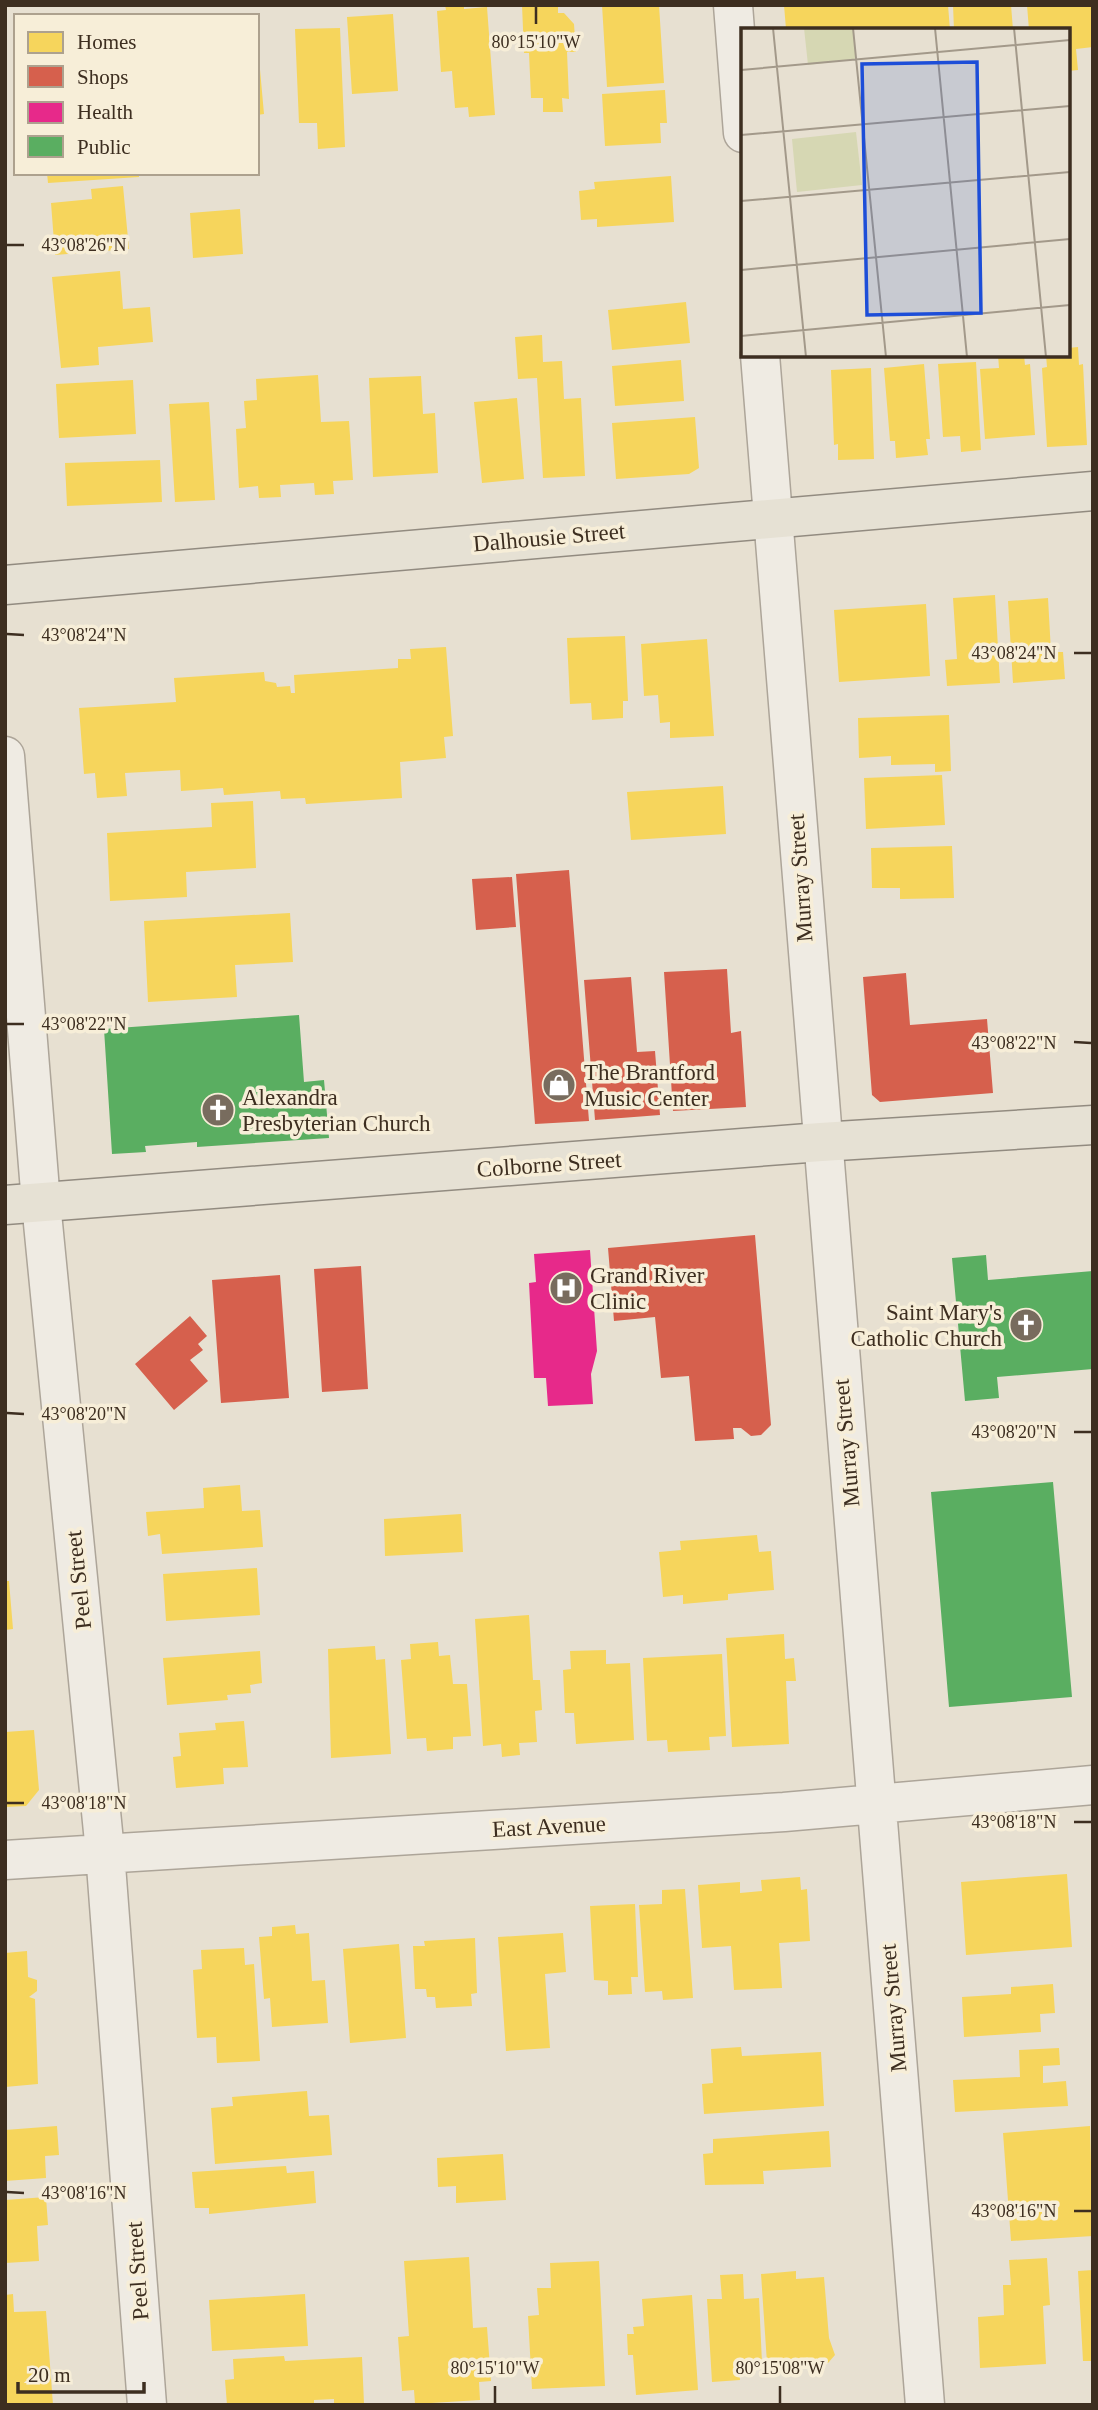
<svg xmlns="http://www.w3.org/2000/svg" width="1098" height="2410" font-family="Georgia,serif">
<rect width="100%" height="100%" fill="#e7e0d1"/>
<path fill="#f6d55c" d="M445,5H464V9L487,7L495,115L469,117L468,107L455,108L452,71L441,72L437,11L446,10Z
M522,5H558V13H564L574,24L576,52H567L569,99L562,98L563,112H543V98H531L529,53H524Z
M602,5H659L664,83L607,87Z
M784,5H948L950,30L786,29Z
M953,5H1011L1013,30H954Z
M1027,5H1093V47L1076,49L1078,70L1068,71V30H1029Z
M393,14L398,91L352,94L347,17Z
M340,28L345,147L318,149L317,123H299L295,29Z
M257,36L264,114L257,115Z
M665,90L667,123H660L661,143L605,146L602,94Z
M47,173H139V177L48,183Z
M671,176L674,222L597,227V219L581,220L579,191L595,189L594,182Z
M123,186L129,249L55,255L51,203L92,199L91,189Z
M240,209L243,254L193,258L190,213Z
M120,271L123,309L150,307L153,342L98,347L99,365L61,368L52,277Z
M686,302L690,343L612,350L608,310Z
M542,335L543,362L562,361L564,399L581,398L585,476L543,478L537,378L518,379L515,337Z
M1078,347L1079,365L1083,364L1087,445L1047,447L1042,368L1047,367L1046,355H1068V348Z
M998,355H1024L1025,365L1030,364L1035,435L985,439L980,369L999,368Z
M681,360L684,401L615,406L612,366Z
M976,362L981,450L961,452L960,436L943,437L938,364Z
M924,364L930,439H926L928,455L896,458L895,441H890L884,368Z
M871,368L874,459L838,460V444L834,445L831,370Z
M318,375L321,422L349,421L353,480L333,481L334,494L315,495L314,483L280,485L281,497L259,498L258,486L239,488L236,429L246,428L244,401L257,400L256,379Z
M421,376L423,414L435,413L438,473L373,477L369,378Z
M133,380L136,434L59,438L56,384Z
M517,398L524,479L482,483L474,402Z
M209,402L215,500L175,502L169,404Z
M695,417L699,468L689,474L616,479L612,423Z
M160,460L162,502L67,506L65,463Z
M995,595L1000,683L947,686L945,660L957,659L953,598Z
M1048,598L1051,652H1063L1065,679L1013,683L1008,601Z
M926,604L930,676L839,682L834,610Z
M625,636L628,701H623V718L592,720L591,703L570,704L567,638Z
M707,639L714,736L670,738V722L660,723L658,695L644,696L641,644Z
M446,647L453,736L444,737L446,758L400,762L402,798L306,804L305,798L281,799L280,791L224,795L223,788L181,791L180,770L125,773L127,796L97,798L95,773L84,774L79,708L176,702L174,678L264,672L265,681L276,683L277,687L290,686L291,693H295L294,675L398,668V659H411L410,649Z
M949,715L951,771L935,772V764L891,765V756L859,758L858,718Z
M942,775L945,825L866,829L864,778Z
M723,786L726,834L631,840L627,792Z
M253,801L256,868L186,872L187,897L110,901L107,833L212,827L211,803Z
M952,846L954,898L900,899V888H872L871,848Z
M290,913L293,962L235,965L237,997L148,1002L144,921Z
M240,1485L242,1511L260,1510L263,1547L162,1554L160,1534L148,1536L146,1512L204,1508L203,1488Z
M461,1514L463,1552L385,1556L384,1519Z
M757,1535L759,1552L771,1551L774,1590L728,1594V1600L683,1604V1595L663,1597L659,1552L681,1550L680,1541Z
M257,1568L260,1615L166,1621L163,1574Z
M5,1581H9L13,1629L5,1630Z
M529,1615L533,1680H540L542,1710L535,1711L537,1742L519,1743L520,1755L502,1757L501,1744L483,1746L475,1619Z
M784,1634L785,1659L794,1658L796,1681H786L789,1744L732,1747L726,1638Z
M438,1642L439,1656L450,1655L453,1684H467L471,1736L453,1737V1749L427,1751L426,1738L407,1739L401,1660L411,1659L410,1644Z
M375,1646L376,1660L385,1659L391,1754L331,1758L328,1649Z
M606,1650V1664L630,1663L634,1740L576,1744L574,1713H565L563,1670L571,1669L570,1651Z
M260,1651L262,1683L250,1685L251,1693L227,1695L228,1700L167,1705L163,1658Z
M722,1654L726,1736L709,1737L710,1750L668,1752L667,1740L647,1741L643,1658Z
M244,1721L248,1767L223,1768L224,1784L176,1788L173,1757L181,1756L179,1733L216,1730L215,1723Z
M34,1730L39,1790L26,1806L5,1807V1732Z
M1067,1874L1072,1947L966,1955L961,1882Z
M800,1877L801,1890L807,1889L810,1941L779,1943L782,1988L734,1990L731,1946L702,1948L698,1885L740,1882V1893L762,1891L761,1880Z
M685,1889L693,1998L663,2000L662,1991L645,1992L639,1905L662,1904V1890Z
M635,1904L638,1977H631L632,1994L608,1995V1981L594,1980L590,1906Z
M295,1925L296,1934L309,1933L312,1981L325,1980L328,2023L272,2027L270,1998L264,1999L259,1937L272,1936V1927Z
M563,1933L566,1972L545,1974L550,2048L506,2051L498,1937Z
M475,1938L477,1993L471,1994L472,2006L436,2008L435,1997H427L426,1989H415L413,1946H425L424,1941Z
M399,1944L406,2038L350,2043L343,1949Z
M244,1948L245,1965L254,1964L260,2061L217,2063L216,2037L197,2038L193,1970L202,1969L201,1950Z
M27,1951L28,1977L37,1980V1991L29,1997L35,1999L38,2084L5,2087V1953Z
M1053,1984L1055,2013L1040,2014L1041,2032L964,2037L962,1997L1011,1994V1987Z
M741,2047L742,2056L821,2052L824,2106L704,2114L702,2084L713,2083L711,2049Z
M1059,2048L1060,2065L1043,2066V2083L1066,2081L1068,2106L955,2112L953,2080L1020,2077L1019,2050Z
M307,2091L309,2116L329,2115L332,2155L215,2164L211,2108L233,2106L232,2097Z
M57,2126L59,2155L45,2156L46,2178L5,2181V2130Z
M1090,2126L1093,2236L1011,2241L1003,2133Z
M829,2131L831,2167L763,2171L764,2184L705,2185L703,2154L713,2153V2139Z
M503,2154L506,2200L456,2203V2186L438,2187L437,2158Z
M286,2166L287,2173L314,2171L316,2203L209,2214V2208H195L192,2172Z
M46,2197L48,2225L37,2226L39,2261L5,2263V2200Z
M469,2257L473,2328L487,2327L491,2381L479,2382L480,2400L415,2404L414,2390L402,2391L398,2337L409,2336L404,2261Z
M1047,2258L1050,2305L1043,2306L1046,2364L980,2368L978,2317L1004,2315L1003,2285H1011L1009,2260Z
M599,2261L605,2386L532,2389L528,2316L539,2315L537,2288H551L550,2263Z
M1093,2270V2361H1083L1078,2271Z
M796,2271V2279L824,2277L829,2338L835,2355L828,2363L814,2364L809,2360L767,2363L761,2274Z
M743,2274L744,2299L759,2298L762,2363L739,2365L740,2380L712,2382L707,2299H722L720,2275Z
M13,2294L14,2312L46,2311L53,2405H7L5,2295Z
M305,2294L308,2346L212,2351L209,2300Z
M692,2295L698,2390L636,2395L633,2355H628L627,2334H634L633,2327L644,2326L642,2299Z
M284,2356L285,2361L362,2357L364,2404L334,2405V2399L314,2400V2405H227L225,2380L234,2379L233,2359Z"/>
<path fill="#d6604d" d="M569,870L589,1121L535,1124L516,874Z
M512,877L516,927L476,930L472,879Z
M727,969L731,1033L741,1031L746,1107L673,1111L664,972Z
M906,973L910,1025L987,1019L993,1093L880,1102L872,1095L863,977Z
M631,977L637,1052L655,1051L660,1115L595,1120L584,980Z
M755,1235L771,1425L761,1435L751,1436L741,1428H733L734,1439L695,1441L689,1376L661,1378L655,1317L614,1321L608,1248Z
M361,1266L368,1389L322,1392L314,1269Z
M280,1275L289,1398L221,1403L212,1280Z
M190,1316L207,1336L198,1344L203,1350L190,1360L208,1381L174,1410L135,1364Z"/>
<path fill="#e7298a" d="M590,1250L597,1351L591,1374L593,1404L548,1406L546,1378H534L529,1283L536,1282L534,1254Z"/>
<path fill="#5aae61" d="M299,1015L304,1082L324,1080L329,1138L197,1147V1142L145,1146L146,1152L112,1154L104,1029Z
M986,1255L988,1280L1093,1271V1369L997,1377L999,1398L965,1401L952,1258Z
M1053,1482L1072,1697L949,1707L931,1492Z"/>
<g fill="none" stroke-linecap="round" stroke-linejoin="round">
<defs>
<path id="minor" d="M733,5L743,133
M760,355L925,2405
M5,756L41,1203L105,1852L147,2405
M5,1860L784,1812L1093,1785"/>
<path id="major" d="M5,585L1093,491
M5,1205L821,1142L1093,1125"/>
</defs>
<use href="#minor" stroke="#ada599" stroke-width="41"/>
<use href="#major" stroke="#928b80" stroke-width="41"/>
<use href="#minor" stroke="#efebe3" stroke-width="38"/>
<use href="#major" stroke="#e6e1d4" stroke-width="38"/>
</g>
<path fill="none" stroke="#3d2e20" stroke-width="2.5" d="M536,24V7M7,245H24M7,634L24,635M1074,653H1091M7,1024H24M1074,1042L1091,1043M7,1413L24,1414M1074,1432H1091M7,1803H24M1074,1822H1091M7,2192L24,2193M1074,2211H1091M495,2403V2386M780,2403V2386"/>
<defs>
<symbol id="shop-disc" viewBox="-11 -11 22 22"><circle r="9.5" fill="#786c5e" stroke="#f7eed8"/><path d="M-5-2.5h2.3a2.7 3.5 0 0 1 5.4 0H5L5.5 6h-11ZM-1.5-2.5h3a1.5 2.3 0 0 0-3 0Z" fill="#fff"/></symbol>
<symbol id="church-disc" viewBox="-11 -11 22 22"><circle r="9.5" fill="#786c5e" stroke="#f7eed8"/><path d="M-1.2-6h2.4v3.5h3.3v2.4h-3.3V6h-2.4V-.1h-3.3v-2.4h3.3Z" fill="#fff"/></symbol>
<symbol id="hospital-disc" viewBox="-11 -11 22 22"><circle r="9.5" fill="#786c5e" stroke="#f7eed8"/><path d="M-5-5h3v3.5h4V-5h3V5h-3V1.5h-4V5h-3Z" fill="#fff"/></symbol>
</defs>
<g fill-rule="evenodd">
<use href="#shop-disc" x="540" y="1066" width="38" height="38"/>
<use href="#church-disc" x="199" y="1091" width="38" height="38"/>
<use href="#hospital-disc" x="547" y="1269" width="38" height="38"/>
<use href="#church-disc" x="1007" y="1306" width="38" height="38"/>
</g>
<g text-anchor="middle" stroke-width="7" stroke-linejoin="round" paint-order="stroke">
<g font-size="23" fill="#3d2e20" stroke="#f7eed8">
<text transform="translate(549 537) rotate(-5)" y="8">Dalhousie Street</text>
<text transform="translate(800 878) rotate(-94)" y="8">Murray Street</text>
<text transform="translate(549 1164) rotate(-4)" y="8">Colborne Street</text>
<text transform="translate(846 1443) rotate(-95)" y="8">Murray Street</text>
<text transform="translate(78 1580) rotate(-96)" y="8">Peel Street</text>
<text transform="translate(549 1826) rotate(-3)" y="8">East Avenue</text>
<text transform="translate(893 2008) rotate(-95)" y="8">Murray Street</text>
<text transform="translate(137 2271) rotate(-94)" y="8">Peel Street</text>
</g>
<g font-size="23" fill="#3d2e20" stroke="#f7eed8" text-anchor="start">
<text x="584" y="1080">The Brantford<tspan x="584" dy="26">Music Center</tspan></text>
<text x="242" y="1105">Alexandra<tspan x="242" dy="26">Presbyterian Church</tspan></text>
<text x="590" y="1283">Grand River<tspan x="590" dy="26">Clinic</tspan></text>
<text x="1002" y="1320" text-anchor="end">Saint Mary's<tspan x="1002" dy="26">Catholic Church</tspan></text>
</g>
</g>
<g transform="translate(741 28)">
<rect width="329" height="329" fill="#e7e0d1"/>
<path d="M63,0H112L115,31L67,37ZM115,104L121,157L56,164L51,111Z" fill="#d6d7b3"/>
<path fill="none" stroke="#a3998a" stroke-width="2" d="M32,0L65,329M112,0L145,329M194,0L226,329M273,0L305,329M0,42L329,12M0,107L329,78M0,173L329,144M0,242L329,211M0,308L329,277"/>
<path fill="#1d4ed8" fill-opacity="0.15" stroke="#1d4ed8" stroke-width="3.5" d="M236,34L240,285L126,287L121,36Z"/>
<rect width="329" height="329" fill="none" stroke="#3d2e20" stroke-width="3.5"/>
</g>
<g font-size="18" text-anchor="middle" fill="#3d2e20" stroke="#f7eed8" stroke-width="7" stroke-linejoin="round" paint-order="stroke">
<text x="536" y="48">80°15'10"W</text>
<text x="84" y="251">43°08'26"N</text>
<text x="84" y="641">43°08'24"N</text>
<text x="1014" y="659">43°08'24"N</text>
<text x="84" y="1030">43°08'22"N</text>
<text x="1014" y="1049">43°08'22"N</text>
<text x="84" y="1420">43°08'20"N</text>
<text x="1014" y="1438">43°08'20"N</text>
<text x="84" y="1809">43°08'18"N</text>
<text x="1014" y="1828">43°08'18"N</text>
<text x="84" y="2199">43°08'16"N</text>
<text x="1014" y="2217">43°08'16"N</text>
<text x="495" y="2374">80°15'10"W</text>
<text x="780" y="2374">80°15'08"W</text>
</g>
<rect width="1098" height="2410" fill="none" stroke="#3d2e20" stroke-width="14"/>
<rect x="14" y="14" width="245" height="161" fill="#f7eed8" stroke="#ada18e" stroke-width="2"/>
<rect x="28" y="32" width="35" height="21" fill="#f6d55c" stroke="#ada18e" stroke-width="2"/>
<text x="77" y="49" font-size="21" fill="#3d2e20">Homes</text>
<rect x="28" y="66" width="35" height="21" fill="#d6604d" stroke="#ada18e" stroke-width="2"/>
<text x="77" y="84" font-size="21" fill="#3d2e20">Shops</text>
<rect x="28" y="102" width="35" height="21" fill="#e7298a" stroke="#ada18e" stroke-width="2"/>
<text x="77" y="119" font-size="21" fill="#3d2e20">Health</text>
<rect x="28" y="136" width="35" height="21" fill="#5aae61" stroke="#ada18e" stroke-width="2"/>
<text x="77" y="154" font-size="21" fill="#3d2e20">Public</text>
<path d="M18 2382v10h126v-10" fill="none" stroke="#3d2e20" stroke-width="3.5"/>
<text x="28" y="2382" font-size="21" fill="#3d2e20" stroke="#f7eed8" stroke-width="5" paint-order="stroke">20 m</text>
</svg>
